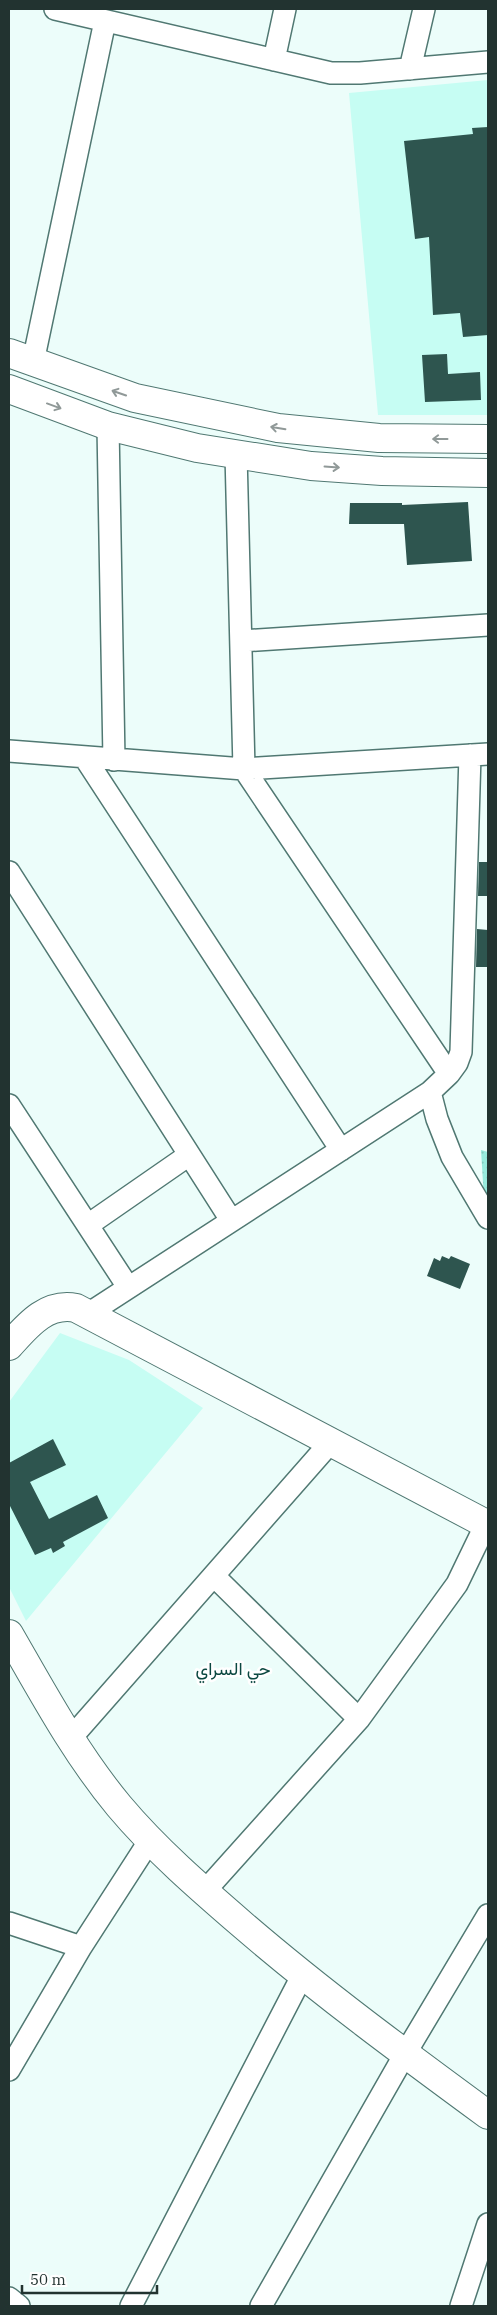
<svg xmlns="http://www.w3.org/2000/svg" width="497" height="2315" font-family="'IBM Plex Serif',Vazirmatn,serif">
<defs>
<pattern id="grass-dots" width="8" height="8" patternUnits="userSpaceOnUse" patternTransform="scale(1.25)"><rect width="8" height="8" fill="#98ebdd"/><path d="M2 2h.1M6 6h.1" fill="none" stroke="#83cabe" stroke-width="1.8" stroke-linecap="round"/></pattern>
</defs>
<rect width="100%" height="100%" fill="#ecfdfa"/>
<path fill="#c6fdf3" d="M488,80V415H378L349,93Z
M60,1333L129,1360L203,1408L26,1621L9,1587V1402Z"/>
<path fill="url(#grass-dots)" d="M481,1150L488,1152V1200L484,1199Z"/>
<path fill="#2e554f" d="M488,127V335L463,337L460,313L433,315L429,237L415,239L404,141L473,134L472,128Z
M447,354L448,374L480,372L481,400L425,402L422,355Z
M468,502L472,561L407,565L404,524H349L350,503H402V505Z
M479,862H488V896H478Z
M477,929L488,930V967H476Z
M442,1256L449,1259L451,1256L470,1264L460,1289L427,1276L434,1258L440,1261Z
M53,1439L66,1465L30,1482L49,1519L97,1495L108,1518L63,1542L65,1546L53,1553L51,1548L35,1555L9,1504V1463Z"/>
<g fill="none" stroke-linecap="round" stroke-linejoin="round">
<defs>
<path id="street" d="M55,9L331,73H360L488,62
M274,60L285,9
M410,69L424,9
M33,362L105,21
M108,426L114,760
M241,641L488,625
M9,751L244,769L488,754
M85,758L341,1150
M9,872L231,1220
M449,1074L457,1063L461,1052L470,755
M430,1092L437,1119L452,1157L488,1218
M9,1105L128,1287
M88,1225L189,1155
M88,1314L430,1092L449,1074L244,769L236,454
M215,1577L359,1719
M70,1739L330,1443
M204,1892L359,1719L457,1584L486,1524
M9,1923L81,1947
M9,2070L81,1947L150,1840
M9,2298L19,2306
M131,2306L302,1976
M261,2306L405,2054L488,1915
M461,2306L488,2224"/>
<path id="secondary" d="M9,353L135,398L278,428L379,438L488,439
M9,389L108,426L197,448L311,466L382,471L488,473
M9,1346C27,1326 46,1302 76,1308L488,1525
M9,1634C43,1693 75,1753 119,1806C156,1850 200,1888 244,1926C322,1993 405,2054 488,2115"/>
</defs>
<use href="#street" stroke="#507872" stroke-width="24"/>
<use href="#secondary" stroke="#507872" stroke-width="30"/>
<use href="#street" stroke="#fff" stroke-width="21"/>
<use href="#secondary" stroke="#fff" stroke-width="28"/>
</g>
<defs><path id="oneway-shaft" d="M-6 0H5M1.5-3L5.5 0L1.5 3" fill="none" stroke-width="1.6" stroke-linecap="round" stroke-linejoin="round" transform="scale(1.25)"/></defs>
<g stroke="#909998">
<use href="#oneway-shaft" transform="translate(119 393) rotate(-161)"/>
<use href="#oneway-shaft" transform="translate(54 406) rotate(20)"/>
<use href="#oneway-shaft" transform="translate(278 428) rotate(-171)"/>
<use href="#oneway-shaft" transform="translate(440 439) rotate(-180)"/>
<use href="#oneway-shaft" transform="translate(332 467) rotate(4)"/>
</g>
<g text-anchor="middle" stroke-width="5" stroke-linejoin="round" paint-order="stroke">
<g font-size="18" fill="#0b4841" stroke="#fff">
<text x="233" y="1675">حي السراي</text>
</g>
</g>
<rect width="497" height="2315" fill="none" stroke="#223330" stroke-width="20"/>
<path d="M22 2285v8h135v-8" fill="none" stroke="#223330" stroke-width="2.5"/>
<text x="30" y="2285" font-size="15" fill="#223330" stroke="#ffffff" stroke-width="4" paint-order="stroke">50 m</text>
</svg>
